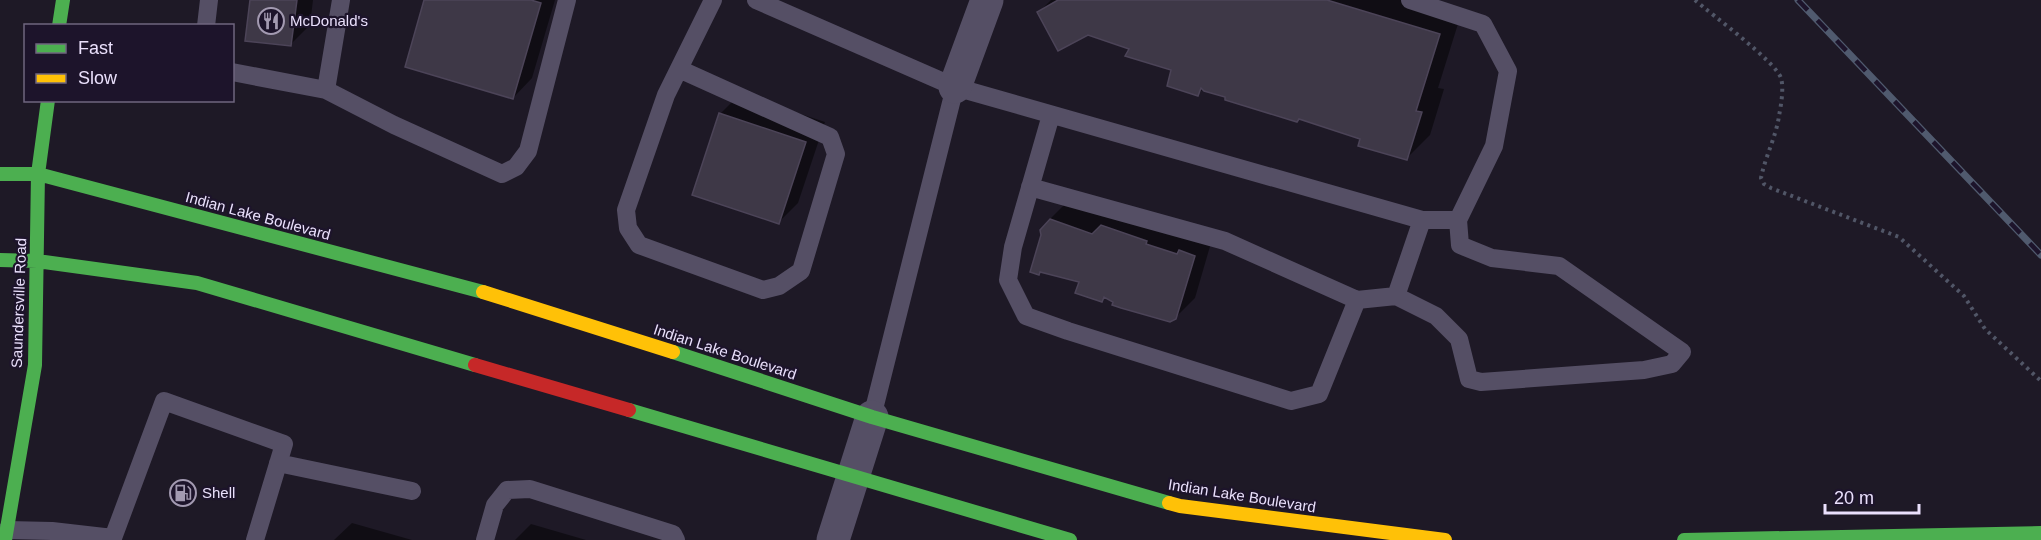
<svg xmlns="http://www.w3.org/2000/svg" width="2041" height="540" font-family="Helvetica,sans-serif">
<rect width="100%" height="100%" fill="#1e1926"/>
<path fill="#0007" d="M252,0H313L310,25L291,44Z
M426,0H555L532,78L513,98Z
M1051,0H1426L1462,11L1438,88L1444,89L1430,135L1407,158L1362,139L1203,89L1198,94L1173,69L1131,48L1039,12Z
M740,94L825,122L798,203L778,223L694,194L721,113Z
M1066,203L1213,236L1195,298L1175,318L1115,301L1105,296L1101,300L1081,281L1041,271L1046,223Z
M352,523L412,540H334Z
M531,524L586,540H515Z"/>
<path fill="#3e3847" stroke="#4c4458" stroke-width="1.5" d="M250,0H297L291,46L245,41Z
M424,0H531L541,3L513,99L405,67Z
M1058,0H1327L1440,34L1416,111L1422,112L1407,160L1358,146L1360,139L1299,119L1297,122L1225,100V97L1204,91L1201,88L1198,96L1167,86L1171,70L1125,56L1129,49L1088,35L1058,51L1037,12Z
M719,113L806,142L779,224L692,195Z
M1050,219L1092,234L1101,225L1147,241L1146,244L1177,254L1179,250L1195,256L1176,319L1170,322L1121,308L1112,305L1113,302L1104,297L1102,302L1075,293L1079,282L1040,272L1039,275L1030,272L1041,235L1040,230Z"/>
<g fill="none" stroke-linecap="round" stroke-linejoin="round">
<path stroke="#515667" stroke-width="4" stroke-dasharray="3 4.5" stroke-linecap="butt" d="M1695,0C1712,15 1775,61 1781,78C1784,89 1781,105 1779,116C1776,137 1765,157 1761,178L1764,184L1771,188L1899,237L1964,296L1985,329L2041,381"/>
<path stroke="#554f65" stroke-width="18" d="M756,0L955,87L872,417
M206,26L209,0
M679,69L830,137L836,154L801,271L779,286L763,290L639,245L628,228L626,210L666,95L713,0
M232,72L326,90L341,0
M955,87L1422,220H1458L1494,146L1508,71L1483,24L1410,0
M326,90L394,125L502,174L516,167L528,151L567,0
M1051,115L1013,247L1008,280L1026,316L1068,331L1291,401L1319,394L1357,300
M1030,187L1225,241L1357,300L1396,296L1422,220
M1396,296L1436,316L1459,339L1469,379L1481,382L1644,370L1672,364L1682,352L1559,266L1492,258L1460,245L1458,220
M278,463L412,491
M7,530L52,531L113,538L164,401L284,444L255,540
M485,540L495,505L507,490L530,489L673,534L676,540"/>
<path stroke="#554f65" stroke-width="33" d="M955,87L987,0
M833,540L872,417"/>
<path stroke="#4caf50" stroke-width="14" d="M59,26L63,0
M0,174H38L483,292
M0,260L37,261L197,283L475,365
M673,352L872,417L1169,503
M629,410L1070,540
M5,540L35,365L38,174L48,100
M1684,540L2041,533"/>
<path stroke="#ffc107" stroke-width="14" d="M483,292L673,352
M1169,503L1180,506L1445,540"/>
<path stroke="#c62828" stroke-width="14" d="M475,365L629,410"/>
<defs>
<path id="rail" d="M1798,0L2041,255"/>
</defs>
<use href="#rail" stroke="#505a6e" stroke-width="7"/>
<use href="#rail" stroke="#1d142b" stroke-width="4.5" stroke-dasharray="14" stroke-linecap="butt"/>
</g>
<defs>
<symbol id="restaurant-ring" viewBox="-11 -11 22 22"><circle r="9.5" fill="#1d142b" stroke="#a39ab1" stroke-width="1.5"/><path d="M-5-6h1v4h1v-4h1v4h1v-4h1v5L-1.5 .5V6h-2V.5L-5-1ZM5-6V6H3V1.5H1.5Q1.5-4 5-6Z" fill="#a39ab1"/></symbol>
<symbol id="fuel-ring" viewBox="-11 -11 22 22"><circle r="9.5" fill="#1d142b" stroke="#a39ab1" stroke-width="1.5"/><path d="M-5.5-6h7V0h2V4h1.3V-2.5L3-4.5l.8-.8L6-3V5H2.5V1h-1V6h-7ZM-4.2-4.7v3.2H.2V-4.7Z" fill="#a39ab1"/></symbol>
</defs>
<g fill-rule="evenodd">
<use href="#restaurant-ring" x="256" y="6" width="30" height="30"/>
<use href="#fuel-ring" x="168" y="478" width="30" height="30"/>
</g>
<g text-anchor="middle" stroke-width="4.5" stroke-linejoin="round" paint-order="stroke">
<g font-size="15" fill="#eae0fc" stroke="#1d142b" text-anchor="start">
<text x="290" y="26">McDonald's</text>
<text x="202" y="498">Shell</text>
</g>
<g font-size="15" fill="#eae0fc" stroke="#1d142b">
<text transform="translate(258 216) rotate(15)" y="5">Indian Lake Boulevard</text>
<text transform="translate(19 303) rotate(-88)" y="5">Saundersville Road</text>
<text transform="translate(725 352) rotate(18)" y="5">Indian Lake Boulevard</text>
<text transform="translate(1242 496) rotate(9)" y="5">Indian Lake Boulevard</text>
</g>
</g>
<rect x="24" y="24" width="210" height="78" fill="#1d142b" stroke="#6f667f" stroke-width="1.5"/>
<rect x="36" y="44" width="30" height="9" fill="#4caf50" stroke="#6f667f" stroke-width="1.5"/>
<text x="78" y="54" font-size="18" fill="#eae0fc">Fast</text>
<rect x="36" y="74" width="30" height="9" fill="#ffc107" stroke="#6f667f" stroke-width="1.5"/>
<text x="78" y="84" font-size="18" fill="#eae0fc">Slow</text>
<path d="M1825 504v9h94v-9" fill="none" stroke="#eae0fc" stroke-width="3"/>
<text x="1834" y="504" font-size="18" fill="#eae0fc" stroke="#1d142b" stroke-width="4.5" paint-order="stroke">20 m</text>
</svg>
